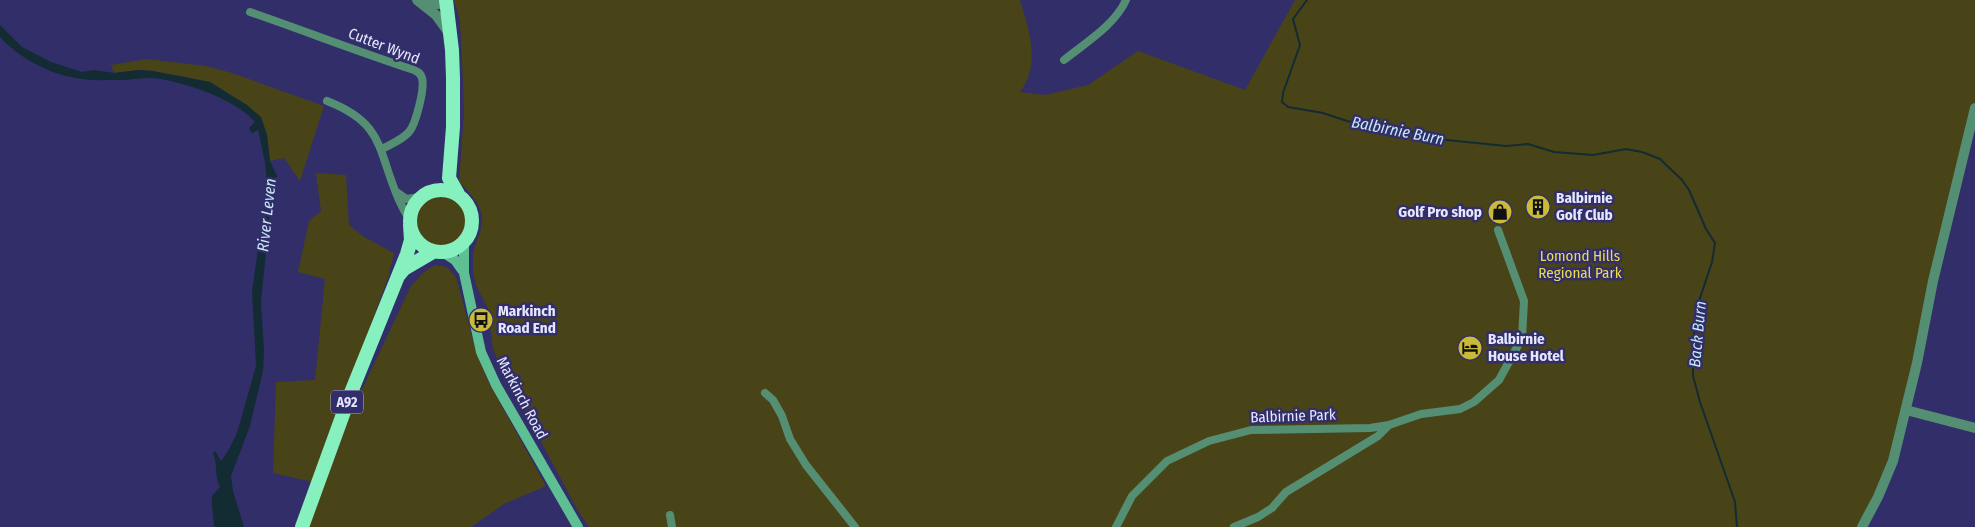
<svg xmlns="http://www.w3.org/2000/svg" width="1975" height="527" font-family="'Fira Sans Condensed',sans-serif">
<rect width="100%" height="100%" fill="#312e6a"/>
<path fill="#494418" d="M454,0H1020C1029,30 1041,64 1020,92L1045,95L1088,85L1138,51L1245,90L1295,0H1975V108L1893,461L1862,527H589L578,511L499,363L493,349L488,309L476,285L473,271V253L481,229L482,214L476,201L459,181L464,114L463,82L460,21Z
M147,59L206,66L232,73L324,106L300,181L284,158L270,161L267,135L261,117L210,82L153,71L138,70L114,73L111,65Z
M316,173L346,175L349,225L364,237L394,253L388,278L313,482L273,473L276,382L315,380L325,279L298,272L309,221L321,211Z
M416 221a26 26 0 1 1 52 0a26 26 0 1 1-52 0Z
M435,265L447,267L456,277L476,351L488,381L546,486L504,504L471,527H309L340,436L391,328L411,286L424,272Z"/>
<path fill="#132b33" d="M0,25L22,47L51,62L82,72L94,70L114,73L138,70L153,71L210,82L247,105L261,117L267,135L270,161L277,176L272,191L261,302L264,351L263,371L250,426L231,476L233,491L244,527H214C214,522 211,499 212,497C213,494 217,490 220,487C214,476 218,464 213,453L215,451L221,461L227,453L237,433L256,366L252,292L267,185L265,162L258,130L252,133L249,128L255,122C238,100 180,80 152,78C141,78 129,80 118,80C104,80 90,81 76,78C49,74 18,57 0,37Z"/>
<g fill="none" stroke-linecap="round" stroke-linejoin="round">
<path stroke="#132b33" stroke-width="2" d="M1307,0L1293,19L1300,45L1283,93L1282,102L1288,107L1323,113L1347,121L1392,131L1415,132L1437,139L1506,146L1528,144L1554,152L1593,155L1626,149L1642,152L1660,159L1682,180L1689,190L1706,229L1715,243L1712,262L1697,307L1693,343V376L1700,402L1735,502L1737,527"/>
<path stroke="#558f73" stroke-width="8" d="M250,12C305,31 359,52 414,70C418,72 421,73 422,78C425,88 416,124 409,132C402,140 391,144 382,149
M1064,60C1085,43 1115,25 1126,0
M327,101C386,124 377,151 399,200C402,207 406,214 410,220
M398,193L406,199L421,197
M765,393L773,400L782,416L790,439L806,465L855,527
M670,515L672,527
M1116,527L1132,496L1167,461L1209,441L1251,430L1370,428L1389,425L1421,414L1460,409L1474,402L1499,380L1522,338L1524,301L1498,230
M1234,527L1258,517L1272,508L1286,492L1378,436L1389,425"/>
<path stroke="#558f73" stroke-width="10" d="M417,0L436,15L449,33
M421,2L428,4H446
M1906,410L1975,428
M1862,527L1878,497L1893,461L1917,363L1933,281L1975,108"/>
<path stroke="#5fbf94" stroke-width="10" d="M464,244V273L481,352L496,385L578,527
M444,253L455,260L462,270"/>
<path stroke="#86f0bf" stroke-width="14" d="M446,0L452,50L453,78V127L449,178L458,194
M410 221a31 31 0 1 1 62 0a31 31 0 1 1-62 0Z
M399,275L404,269L433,252
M302,527L350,395L407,254L411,240L410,225"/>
</g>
<defs>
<symbol id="building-disc" viewBox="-11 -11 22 22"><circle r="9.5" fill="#caba3a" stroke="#312e6a"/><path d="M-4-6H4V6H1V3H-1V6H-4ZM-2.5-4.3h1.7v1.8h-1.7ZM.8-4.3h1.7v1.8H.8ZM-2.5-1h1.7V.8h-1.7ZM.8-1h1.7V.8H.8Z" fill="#111"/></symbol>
<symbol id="shop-disc" viewBox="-11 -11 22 22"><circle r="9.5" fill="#caba3a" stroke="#312e6a"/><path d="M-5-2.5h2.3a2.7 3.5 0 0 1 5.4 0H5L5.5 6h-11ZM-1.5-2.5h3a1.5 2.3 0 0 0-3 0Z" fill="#111"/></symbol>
<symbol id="bus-disc" viewBox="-11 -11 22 22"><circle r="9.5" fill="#caba3a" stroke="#312e6a"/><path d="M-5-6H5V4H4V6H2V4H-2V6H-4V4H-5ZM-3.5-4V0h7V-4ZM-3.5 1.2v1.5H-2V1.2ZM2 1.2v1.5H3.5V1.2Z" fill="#111"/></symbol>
<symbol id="hotel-disc" viewBox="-11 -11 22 22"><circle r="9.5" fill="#caba3a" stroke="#312e6a"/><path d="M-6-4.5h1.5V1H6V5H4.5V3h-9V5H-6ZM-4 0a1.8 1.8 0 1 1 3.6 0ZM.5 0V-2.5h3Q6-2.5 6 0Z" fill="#111"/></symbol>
</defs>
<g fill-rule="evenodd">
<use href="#building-disc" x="1524" y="193" width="28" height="28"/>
<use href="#shop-disc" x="1486" y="198" width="28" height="28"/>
<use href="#bus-disc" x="467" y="306" width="28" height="28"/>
<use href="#hotel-disc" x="1456" y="334" width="28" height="28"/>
</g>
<g text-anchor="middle" stroke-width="5" stroke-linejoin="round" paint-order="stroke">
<rect fill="#312e6a" stroke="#b0b0d2" stroke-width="1" x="331" y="390.5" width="32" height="23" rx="4"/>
<g font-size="14" font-weight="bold" fill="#e6e7fe">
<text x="347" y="407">A92</text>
</g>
<g font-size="15" fill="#e6e7fe" stroke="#312e6a">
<text transform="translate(384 46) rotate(21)" y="5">Cutter Wynd</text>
<text transform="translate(522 398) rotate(62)" y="5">Markinch Road</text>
<text transform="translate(1293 416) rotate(-2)" y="5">Balbirnie Park</text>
</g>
<g font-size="15" font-weight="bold" fill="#e6e7fe" stroke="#312e6a" text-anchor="start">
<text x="1556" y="203">Balbirnie<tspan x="1556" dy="17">Golf Club</tspan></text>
<text x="1482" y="217" text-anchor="end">Golf Pro shop</text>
<text x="498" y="316">Markinch<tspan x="498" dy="17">Road End</tspan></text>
<text x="1488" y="344">Balbirnie<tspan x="1488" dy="17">House Hotel</tspan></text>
</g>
<g font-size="15" fill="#ecdb4f" stroke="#312e6a">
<text x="1580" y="261">Lomond Hills<tspan x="1580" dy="17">Regional Park</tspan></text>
</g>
<g font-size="16" font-style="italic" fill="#c7e8f5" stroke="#312e6a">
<text transform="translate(1398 130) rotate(11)" y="6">Balbirnie Burn</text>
<text transform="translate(266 215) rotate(-84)" y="6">River Leven</text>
<text transform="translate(1697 334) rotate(-85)" y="6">Back Burn</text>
</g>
</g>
</svg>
